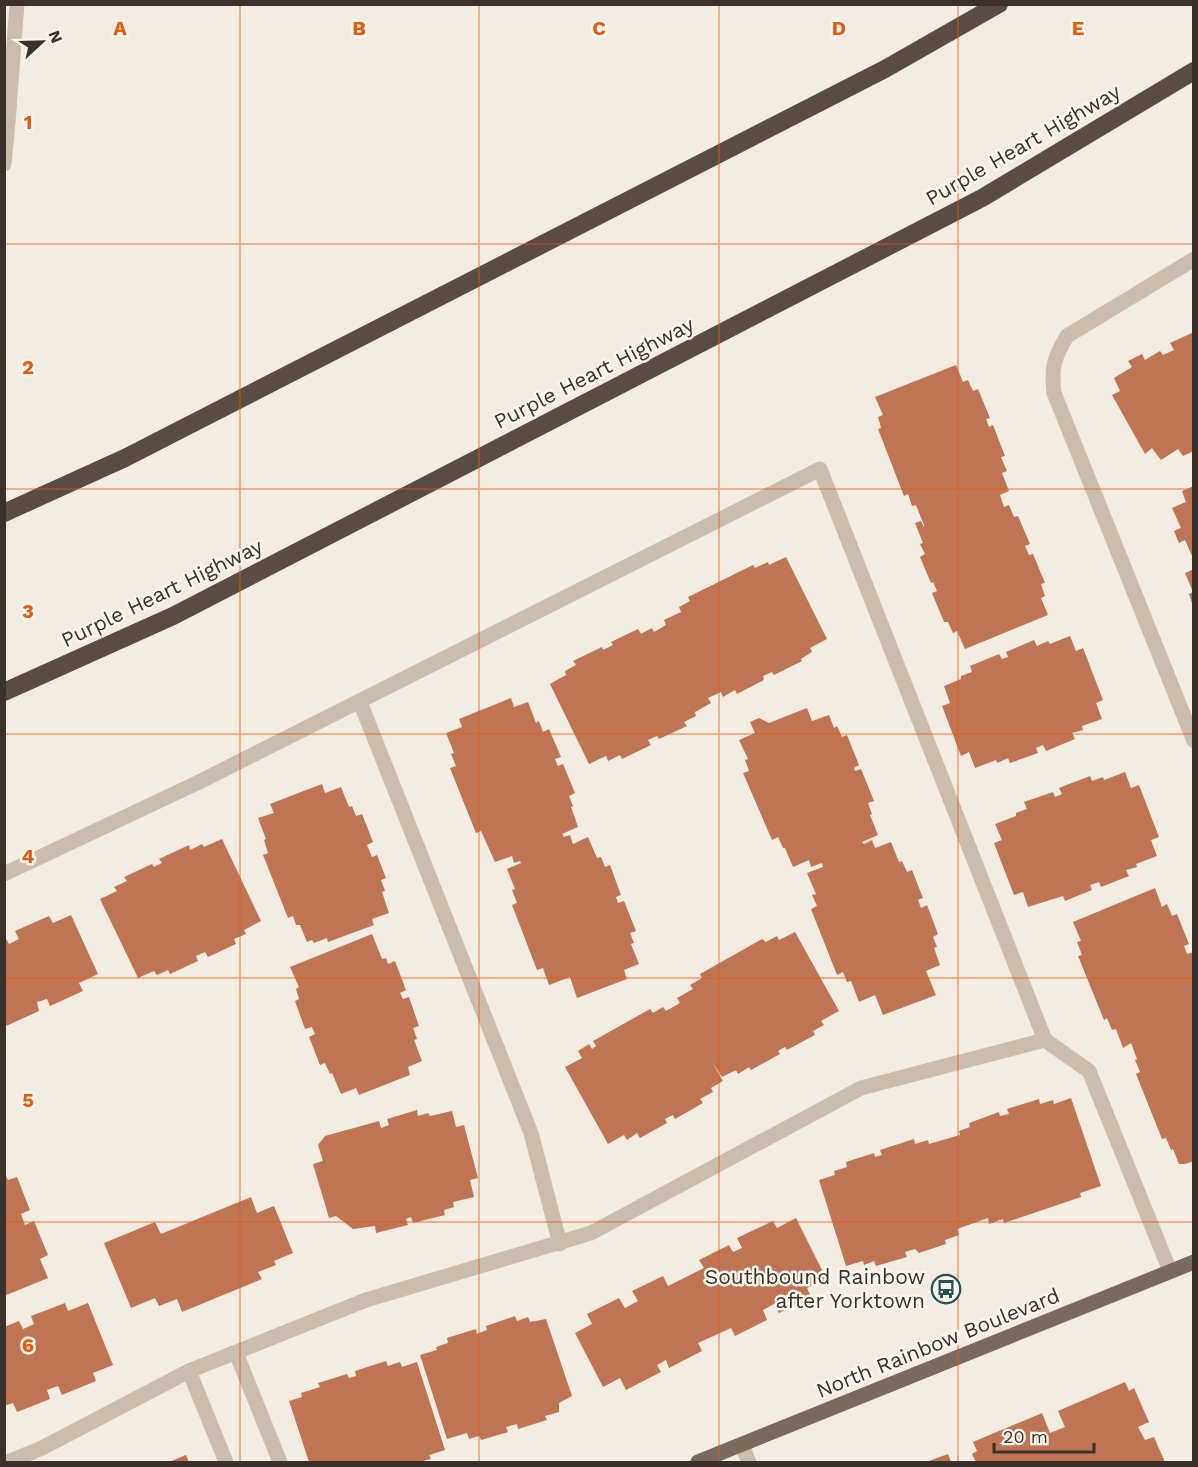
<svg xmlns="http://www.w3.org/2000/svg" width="1198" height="1467" font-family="'Work Sans',sans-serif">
<rect width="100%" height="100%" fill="#f3ece2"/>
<g fill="#bf7553">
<polygon points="1194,332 1194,451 1183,456 1178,449 1161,460 1152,448 1145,454 1112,395 1120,391 1114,378 1132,367 1128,361 1142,354 1145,360 1160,351 1163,355 1174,350 1170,343"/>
<polygon points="956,365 963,382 968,380 973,391 978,389 990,418 986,419 989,427 993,425 1005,456 1001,457 1007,471 1002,473 1009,491 1000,495 1004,507 1009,505 1014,517 1018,516 1030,544 1025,546 1029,555 1033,554 1045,583 1041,584 1045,596 1041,598 1048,615 965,649 957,631 953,633 948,622 944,622 932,593 937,591 933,582 931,583 920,557 925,554 920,544 923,543 915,523 921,521 924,527 924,525 916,505 912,506 908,494 904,496 878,429 881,428 878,417 883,415 875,397"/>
<polygon points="1194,486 1194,555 1192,556 1185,540 1179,543 1174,531 1181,528 1172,508 1186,502 1182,491"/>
<polygon points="786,557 827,639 810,648 812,652 801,659 802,661 774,675 772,672 763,676 764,680 737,694 735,690 723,697 721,692 708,698 711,703 695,712 696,716 684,722 687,726 659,739 657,736 648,740 651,745 622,759 620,755 608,761 606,756 589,764 550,684 566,675 565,671 576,665 573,661 602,647 603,650 613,645 611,642 638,629 641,634 652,628 654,632 666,625 664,620 681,612 679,607 690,601 688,597 753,565 755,568 768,562 769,565"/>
<polygon points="1194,569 1194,606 1193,606 1189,594 1193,592 1185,573"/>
<polygon points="1070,636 1076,651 1083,648 1103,700 1096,703 1102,719 1082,726 1083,730 1072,733 1075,739 1046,751 1043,745 1036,748 1038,753 1010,763 1008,758 997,763 996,760 975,768 969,752 961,756 942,706 950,703 944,686 961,679 961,676 972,672 970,666 999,654 1002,659 1008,657 1006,652 1034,640 1037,646 1048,641 1050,644"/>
<polygon points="511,698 514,707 528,702 536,723 539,721 543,732 549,729 561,757 555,759 558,766 563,764 575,793 569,796 573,806 571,807 578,827 562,834 564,837 570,835 573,844 588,837 597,858 601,857 605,867 610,865 621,895 616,897 618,903 624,901 636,931 630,933 634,943 631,944 639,964 624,970 627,979 577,998 570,977 549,985 543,968 537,970 512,905 517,903 512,890 515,889 507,869 521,863 520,861 514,863 512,856 495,862 481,831 476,833 450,768 456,766 451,754 454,753 446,733 462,727 459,719"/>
<polygon points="807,708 812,721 829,715 834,728 837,726 842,737 847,735 859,765 854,768 855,771 861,769 874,801 868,803 872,814 870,815 878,835 862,842 864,844 872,840 875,848 891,842 899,862 902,861 907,872 912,870 923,898 918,900 921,908 927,905 938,934 933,937 937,947 934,948 940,965 926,971 936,995 883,1015 875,995 859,1002 851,981 847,982 843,972 837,975 811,909 817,906 812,895 816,894 807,873 823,867 822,863 811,867 809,860 793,867 785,848 783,848 778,837 772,840 743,773 749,771 745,760 748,759 739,740 755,733 750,722 759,718 769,723"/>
<polygon points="1125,772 1131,788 1139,785 1159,837 1151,840 1157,856 1136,864 1137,867 1126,870 1129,876 1101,887 1099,882 1090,885 1092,890 1065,901 1063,896 1028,907 1023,892 1014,895 994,843 1002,840 995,824 1016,816 1016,813 1027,809 1024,802 1053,792 1055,797 1062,794 1059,788 1090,776 1092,781 1103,777 1104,780"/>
<polygon points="322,784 325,793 341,787 349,807 352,806 356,816 362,814 373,842 367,845 372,857 377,855 386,878 381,880 385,891 382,892 389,913 372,919 374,925 328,942 327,938 314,943 312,940 307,942 300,925 296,925 293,916 288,918 263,855 268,853 264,840 266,839 258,818 274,813 270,804"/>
<polygon points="222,839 261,921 244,930 246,934 234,939 236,944 208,957 205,952 196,956 198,961 170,974 168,970 157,975 154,971 138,978 100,899 117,891 114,887 127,881 124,877 152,864 154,867 162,863 159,859 189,845 190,850 202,844 204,847"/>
<polygon points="1155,888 1162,907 1167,904 1172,916 1177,914 1189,944 1184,946 1187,954 1194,952 1194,1161 1185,1164 1179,1164 1173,1149 1171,1150 1166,1138 1162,1139 1136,1074 1140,1072 1135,1060 1137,1059 1131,1043 1123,1048 1116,1029 1112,1030 1107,1018 1104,1020 1078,956 1082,955 1077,942 1081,941 1073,922"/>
<polygon points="71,915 98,974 79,983 83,991 50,1006 47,999 37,1002 39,1011 6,1026 4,935 9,944 19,939 15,931 49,916 53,923"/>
<polygon points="795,932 839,1011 821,1021 824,1025 813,1031 815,1035 787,1050 785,1047 778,1051 780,1054 751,1070 749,1067 738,1074 736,1070 722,1077 712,1062 723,1081 711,1088 713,1092 700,1099 703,1103 675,1119 673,1115 665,1119 667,1123 640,1138 637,1133 627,1140 624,1135 608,1144 565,1067 582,1058 578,1051 589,1044 592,1049 596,1046 593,1041 650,1009 653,1013 663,1007 666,1011 680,1003 677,998 693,989 690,985 702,978 700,974 762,939 766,942 777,936 779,940"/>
<polygon points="372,934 382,959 386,958 388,964 395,961 406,990 400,993 403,999 409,997 419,1026 413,1028 417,1039 414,1040 422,1061 408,1067 410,1075 359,1095 356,1088 341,1094 332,1073 330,1074 325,1063 320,1065 309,1037 315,1034 312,1027 305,1029 295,1001 299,999 296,989 299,987 290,967"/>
<polygon points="1071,1098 1101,1186 1080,1193 1081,1197 1004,1223 1003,1219 989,1224 988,1218 957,1229 959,1235 945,1240 946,1244 919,1253 915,1249 905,1252 907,1257 876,1266 874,1261 864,1265 863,1261 846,1266 819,1180 835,1175 834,1171 847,1167 846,1162 874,1153 875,1157 882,1155 880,1150 914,1139 915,1144 928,1140 929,1144 960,1135 959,1131 970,1127 969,1123 999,1112 1000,1116 1009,1114 1007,1109 1039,1099 1040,1104 1053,1100 1054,1104"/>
<polygon points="417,1110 418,1116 428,1113 430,1116 452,1111 456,1127 464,1125 478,1178 470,1180 474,1197 453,1202 454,1207 444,1210 445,1215 413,1223 411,1217 406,1219 408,1225 376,1233 375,1226 353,1229 336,1216 329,1218 313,1164 323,1161 318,1145 325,1136 379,1121 381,1128 389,1125 387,1119"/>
<polygon points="4,1172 8,1180 17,1177 30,1210 21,1214 25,1225 34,1221 48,1255 40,1259 48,1278 4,1296"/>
<polygon points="251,1197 257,1213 274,1206 293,1253 274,1261 276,1265 258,1272 262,1279 182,1312 177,1299 159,1306 155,1298 131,1308 104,1243 155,1222 161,1234"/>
<polygon points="796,1218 826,1278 807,1288 811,1297 779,1313 774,1304 763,1310 767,1320 735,1336 731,1328 698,1343 702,1351 669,1368 666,1360 657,1365 661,1372 626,1390 620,1378 603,1387 575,1333 592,1324 587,1314 619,1298 625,1308 638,1301 632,1291 663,1276 668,1286 704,1268 699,1260 729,1245 733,1252 742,1248 737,1238 773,1221 777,1228"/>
<polygon points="65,1303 68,1311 88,1303 113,1365 93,1373 96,1381 62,1395 58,1386 47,1390 50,1399 17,1412 13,1403 4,1406 4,1327 19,1321 23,1329 34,1324 31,1316"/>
<polygon points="515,1316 517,1321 528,1317 530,1322 546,1319 572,1396 559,1403 559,1412 545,1416 547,1420 518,1429 517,1424 506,1427 508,1432 481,1440 479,1436 469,1439 467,1433 447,1439 420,1355 437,1350 436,1347 448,1343 447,1338 476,1329 477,1334 487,1330 486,1326"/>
<polygon points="386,1361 388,1366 400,1362 402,1367 417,1362 445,1450 429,1455 431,1459 419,1462 309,1462 289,1401 302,1397 301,1393 320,1387 318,1383 347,1374 349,1378 356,1376 355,1371"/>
<polygon points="1125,1382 1129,1391 1134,1388 1149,1422 1138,1427 1145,1440 1154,1437 1165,1462 976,1462 972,1454 977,1451 973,1442 1042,1413 1050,1433 1065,1427 1058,1411"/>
<polygon points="948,1454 951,1462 926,1462"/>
<polygon points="186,1455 189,1462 169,1462"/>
</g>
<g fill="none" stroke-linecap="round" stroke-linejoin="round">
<g stroke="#cabdae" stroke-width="15">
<polyline points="4,122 8,122 17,4"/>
<polyline points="4,164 8,122"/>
<path d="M1194 259 1067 336C1054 358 1051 367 1054 393L1194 741"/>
<polyline points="360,702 531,1133 560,1244"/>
<polyline points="4,874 197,783 820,469 1045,1040 1089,1071 1170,1271"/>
<polyline points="236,1353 280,1462"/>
<polyline points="189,1371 226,1462"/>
<polyline points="742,1445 749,1462"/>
<polyline points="8,1462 42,1448 189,1371 366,1300 591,1233 861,1088 1045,1040"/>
</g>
<polyline stroke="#7a6a5e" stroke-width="15" points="698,1462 1194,1262"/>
<g stroke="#5a4c44" stroke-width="18">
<polyline points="4,513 125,458 885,69 999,4"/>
<polyline points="4,692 173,616 982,198 1194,71"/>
</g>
</g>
<path fill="none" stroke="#e8590c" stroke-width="1.5" stroke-opacity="0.55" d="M240 4V1462M479 4V1462M719 4V1462M958 4V1462M4 244H1194M4 489H1194M4 734H1194M4 978H1194M4 1222H1194"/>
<defs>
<g id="bus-ring" transform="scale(1.5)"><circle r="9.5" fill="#faf6ee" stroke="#235259" stroke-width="1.5"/><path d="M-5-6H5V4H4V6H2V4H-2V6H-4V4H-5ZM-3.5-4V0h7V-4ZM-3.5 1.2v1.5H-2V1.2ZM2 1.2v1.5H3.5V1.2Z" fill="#235259"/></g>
</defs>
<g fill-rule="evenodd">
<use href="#bus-ring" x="946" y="1289"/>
</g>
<g text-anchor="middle" stroke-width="5" stroke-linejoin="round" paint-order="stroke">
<g font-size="21" fill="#3a312c" stroke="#faf6ee">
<text transform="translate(1023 145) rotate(-30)" y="7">Purple Heart Highway</text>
<text transform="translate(594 373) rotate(-27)" y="7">Purple Heart Highway</text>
<text transform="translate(162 593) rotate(-26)" y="7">Purple Heart Highway</text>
<text transform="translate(938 1343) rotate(-22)" y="7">North Rainbow Boulevard</text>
</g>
<g font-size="21" fill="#3a312c" stroke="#faf6ee" text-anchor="end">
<text x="925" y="1284">Southbound Rainbow<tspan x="925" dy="24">after Yorktown</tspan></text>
</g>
</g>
<g font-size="20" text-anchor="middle" font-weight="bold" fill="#e8590c" stroke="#faf6ee" stroke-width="5" stroke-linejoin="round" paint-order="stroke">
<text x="120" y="35">A</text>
<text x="359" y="35">B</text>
<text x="599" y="35">C</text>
<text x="839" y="35">D</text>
<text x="1078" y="35">E</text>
<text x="28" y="129">1</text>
<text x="28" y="374">2</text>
<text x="28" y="618">3</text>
<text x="28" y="863">4</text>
<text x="28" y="1107">5</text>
<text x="28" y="1352">6</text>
</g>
<rect width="1198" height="1467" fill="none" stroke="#3a312c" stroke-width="12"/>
<g transform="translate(42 42) rotate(68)" stroke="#faf6ee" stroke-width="4.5" paint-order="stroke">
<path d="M0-4.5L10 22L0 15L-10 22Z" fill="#3a312c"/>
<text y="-9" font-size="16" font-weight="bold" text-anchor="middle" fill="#3a312c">N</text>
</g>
<path d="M994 1443v9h100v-9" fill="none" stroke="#3a312c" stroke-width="3"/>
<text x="1003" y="1443" font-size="18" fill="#3a312c" stroke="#faf6ee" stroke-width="4.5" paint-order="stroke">20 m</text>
</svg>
